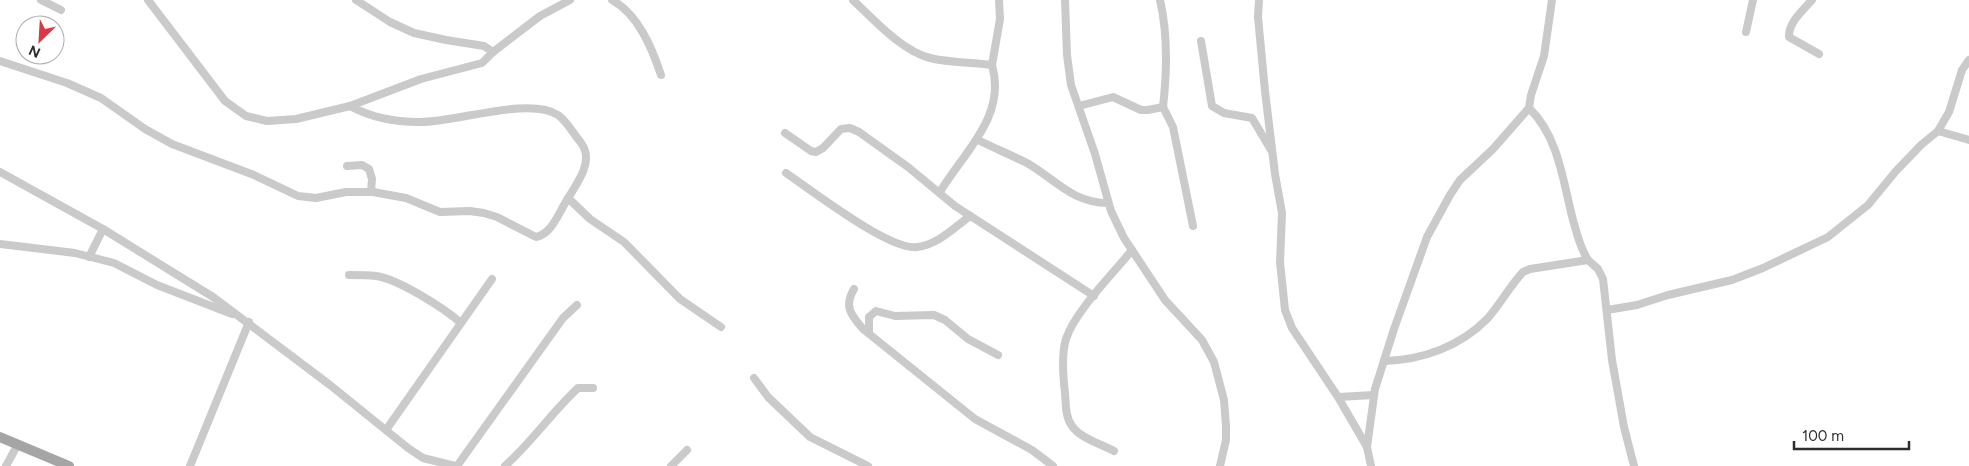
<svg xmlns="http://www.w3.org/2000/svg" width="1969" height="466" font-family="Figtree,sans-serif">
<rect width="100%" height="100%" fill="#fff"/>
<g fill="none" stroke-linecap="round" stroke-linejoin="round">
<g stroke="#cacaca" stroke-width="8">
<polyline points="41,0 61,10"/>
<polyline points="148,0 225,101 246,116 267,121 296,119 350,106 421,79 482,63 493,52 484,46 446,40 414,33 390,22 356,0"/>
<path d="M612 0C638 14 652 48 661 75"/>
<path d="M853 0C874 20 902 51 930 58 950 63 971 62 992 65 1007 116 964 152 940 192"/>
<polyline points="1065,0 1067,55 1071,85 1095,154 1111,211 1124,238 1165,300 1202,340 1214,362 1224,400 1226,426 1226,440 1220,466"/>
<polyline points="1259,0 1258,17 1265,91 1275,174 1282,213 1280,262 1285,310 1292,328 1338,397 1374,395"/>
<path d="M1812 0C1803 10 1788 23 1789 37L1819 54"/>
<polyline points="1746,32 1753,0"/>
<polyline points="1201,41 1212,106 1224,113 1252,118 1271,150"/>
<polyline points="493,52 540,16 570,0"/>
<path d="M0 61 67 83 101 98 145 129 172 144 254 175 298 196 316 198 346 192H373L406 198 440 212 470 211 484 213 497 217 536 237C552 234 559 212 567 200 575 186 592 165 584 148 582 143 578 139 575 135 570 128 565 120 558 115 529 96 454 123 419 122 394 122 372 118 350 106"/>
<polyline points="992,65 1000,19 999,0"/>
<path d="M1079 106 1113 97 1141 110H1148L1163 107C1167 72 1168 34 1160 0"/>
<polyline points="1163,107 1173,127 1193,226"/>
<path d="M1529 108C1559 137 1563 182 1573 220 1577 234 1580 248 1588 260"/>
<polyline points="1938,131 1969,140"/>
<polyline points="785,133 811,151 816,152 823,148 841,129 850,128 859,132 908,167 955,206 1094,296"/>
<path d="M978 140C994 148 1011 155 1027 163 1055 179 1072 203 1108 203"/>
<polyline points="347,166 362,165 369,169 372,179 371,192"/>
<polyline points="0,172 103,229 213,297 330,385 408,448 423,458 455,466"/>
<path d="M786 173C811 190 890 251 917 247 937 245 954 228 970 216"/>
<polyline points="568,198 590,219 624,242 680,299 721,327"/>
<polyline points="0,244 75,253 114,263 157,285 232,314"/>
<polyline points="89,257 103,229"/>
<path d="M349 275C358 275 367 275 376 276 398 279 444 308 461 323"/>
<path d="M854 289C844 306 850 314 863 329L975 419 1032 450 1053 466"/>
<polyline points="1607,310 1637,305 1668,295 1732,280 1763,268 1828,237 1868,205 1896,171 1921,145 1938,131 1949,112 1962,70 1969,60"/>
<polyline points="869,333 869,317 876,311 895,316 934,315 945,320 968,339 998,355"/>
<path d="M1384 361C1423 360 1461 346 1488 318 1501 303 1510 286 1523 272L1530 269 1588 260 1598 269 1603 279 1612 360 1624 427 1634 466"/>
<polyline points="754,378 768,397 810,437 868,466"/>
<polyline points="1338,397 1367,447"/>
<polyline points="386,430 492,279"/>
<path d="M1114 451C1101 444 1080 438 1072 426 1065 417 1066 403 1065 393 1063 376 1061 355 1066 339 1075 311 1113 274 1132 250"/>
<polyline points="6,466 18,444"/>
<polyline points="190,466 249,322"/>
<polyline points="457,466 563,318 577,305"/>
<path d="M505 466C532 442 552 412 578 388H593"/>
<polyline points="671,466 687,450"/>
<polyline points="1371,466 1367,447 1375,389 1394,329 1427,237 1450,195 1460,180 1493,149 1529,108 1531,95 1544,56 1552,0"/>
</g>
<polyline stroke="#a5a5a5" stroke-width="10" points="0,437 69,466"/>
</g>
<g transform="translate(40 40) rotate(205)"><circle r="24" fill="#ffffff" stroke="#ababab"/>
<path d="M0-4L9 19L0 12L-9 19Z" fill="#dc3746"/>
<text y="-8" font-size="14" font-weight="bold" text-anchor="middle" fill="#2d2d2d">N</text>
</g>
<path d="M1794 441v8h115v-8" fill="none" stroke="#2d2d2d" stroke-width="2.5"/>
<text x="1802" y="441" font-size="15" fill="#2d2d2d" stroke="#ffffff" stroke-width="4" paint-order="stroke">100 m</text>
</svg>
